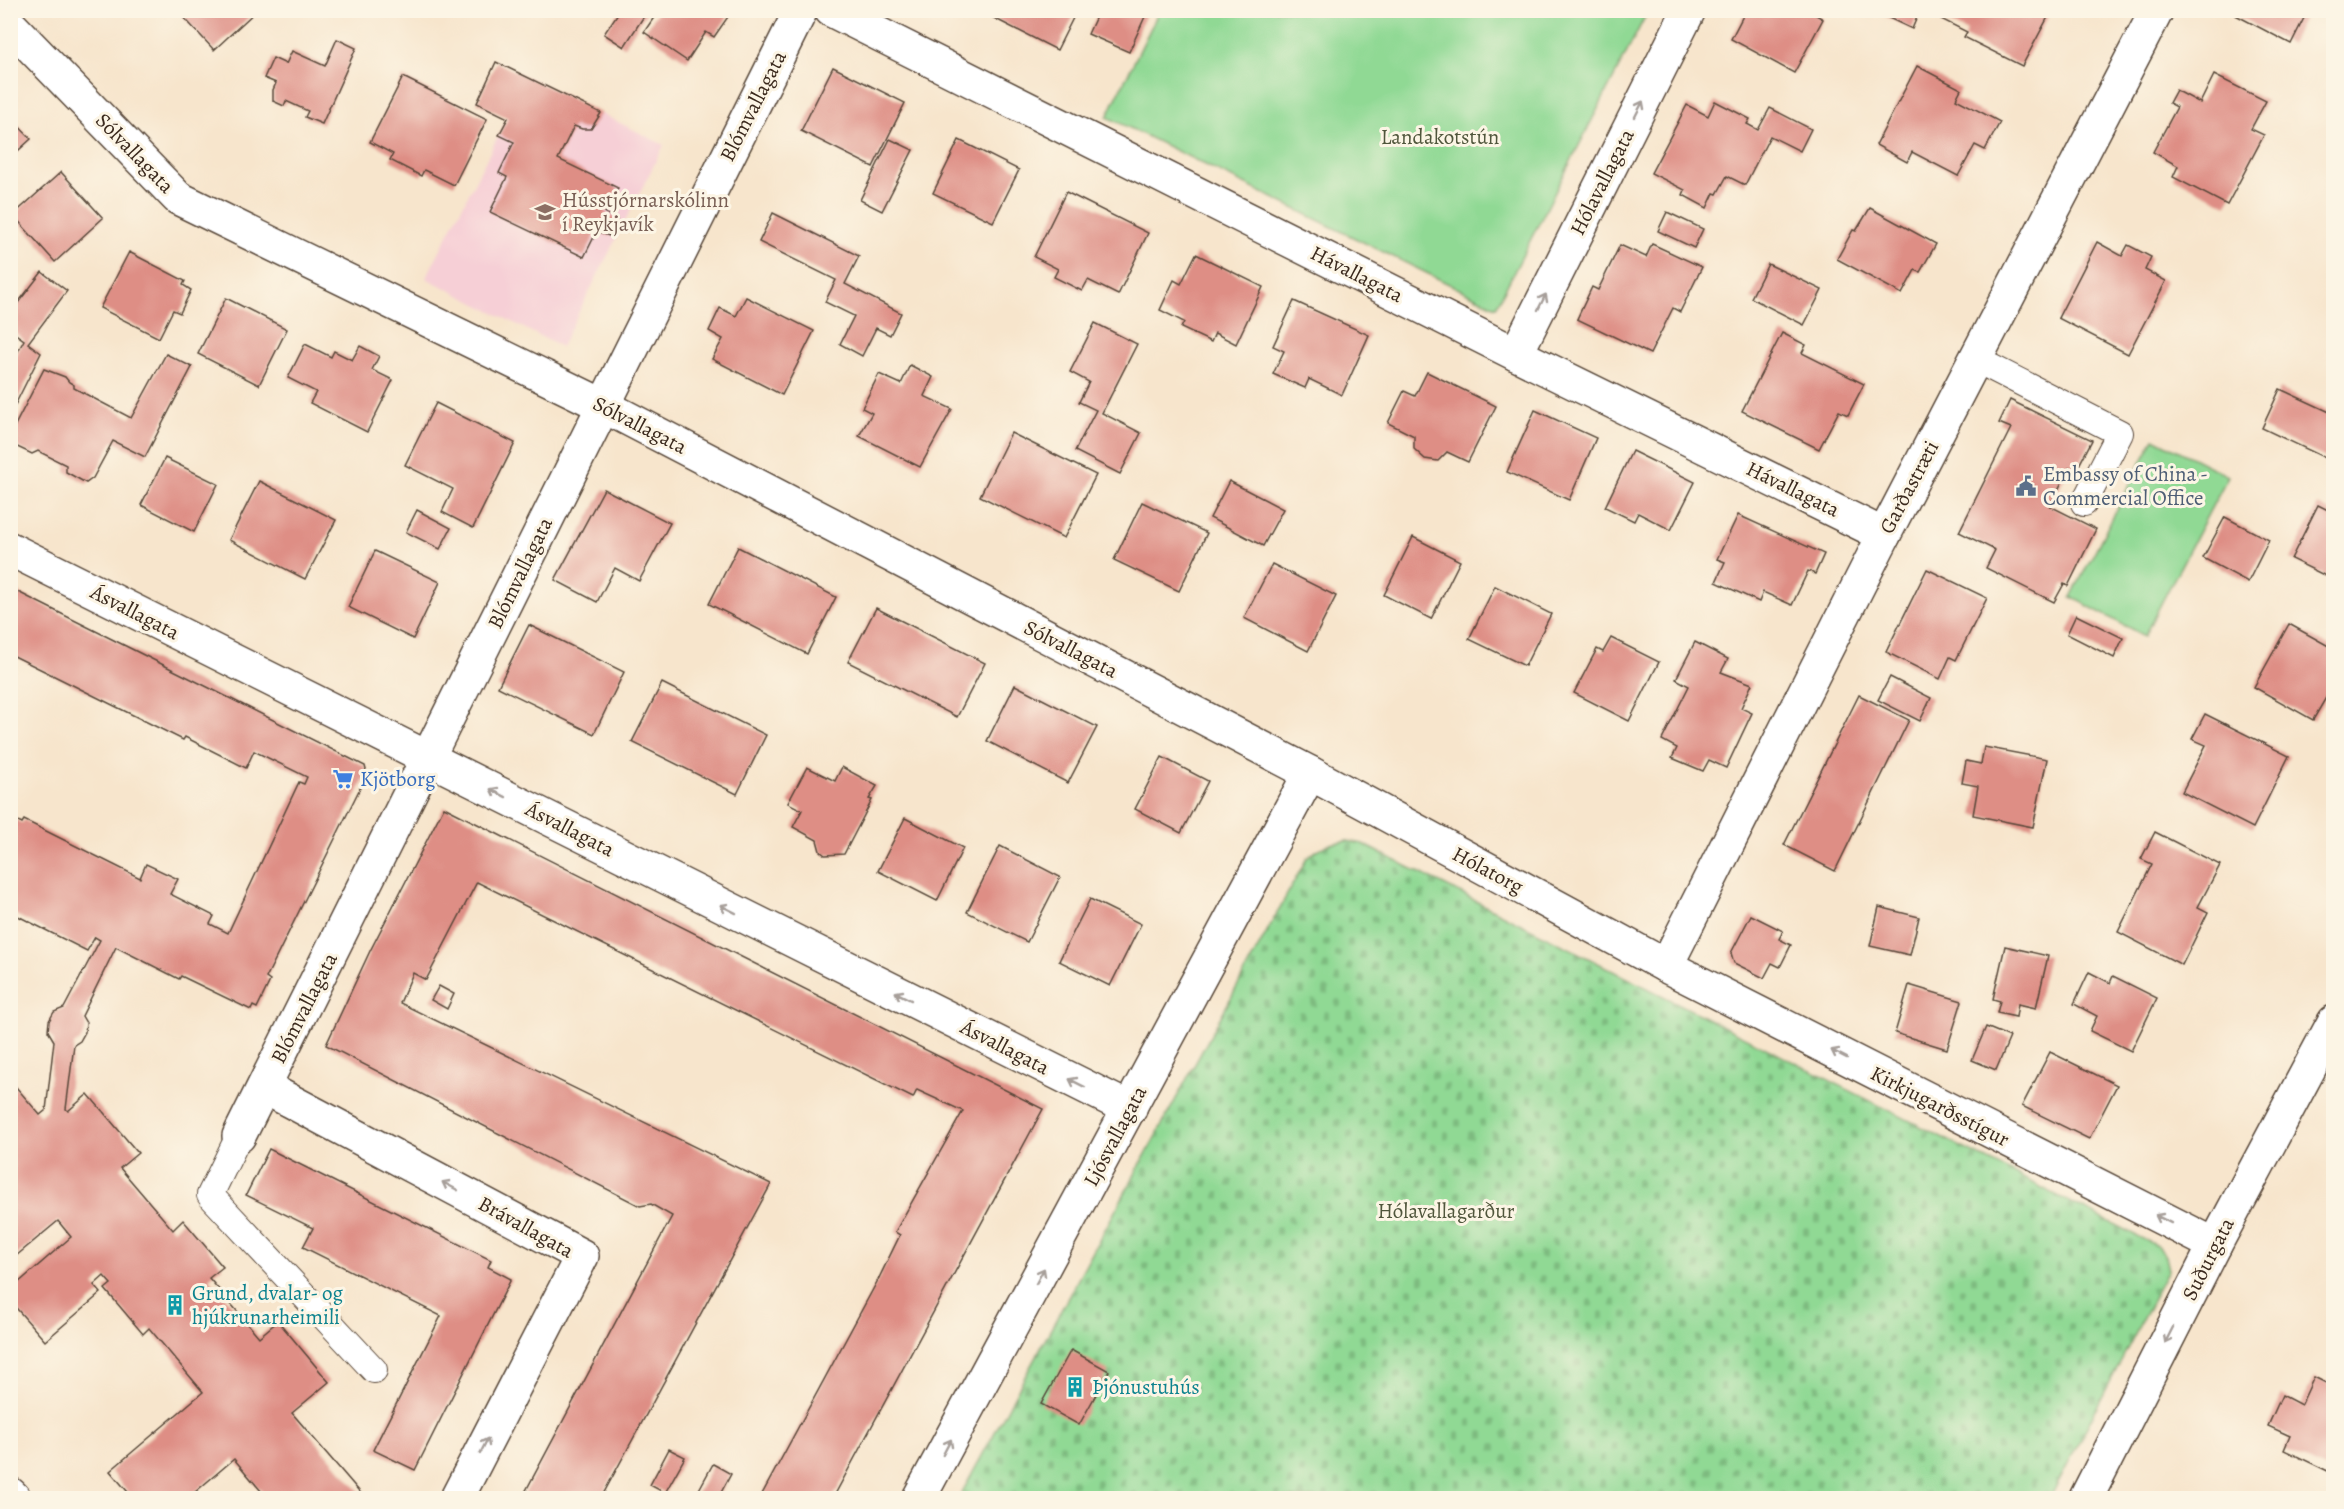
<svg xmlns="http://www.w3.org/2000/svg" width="2344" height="1509" font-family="Alegreya,serif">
<defs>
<pattern id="cemetery-stones" width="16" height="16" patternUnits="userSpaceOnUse" patternTransform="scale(1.5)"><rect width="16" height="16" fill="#90d994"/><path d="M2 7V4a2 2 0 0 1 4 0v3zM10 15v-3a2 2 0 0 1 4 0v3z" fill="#7dba7f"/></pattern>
</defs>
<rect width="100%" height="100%" fill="#fcf5e5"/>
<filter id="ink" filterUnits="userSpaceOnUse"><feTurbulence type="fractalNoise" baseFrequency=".0167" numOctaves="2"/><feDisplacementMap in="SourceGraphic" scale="12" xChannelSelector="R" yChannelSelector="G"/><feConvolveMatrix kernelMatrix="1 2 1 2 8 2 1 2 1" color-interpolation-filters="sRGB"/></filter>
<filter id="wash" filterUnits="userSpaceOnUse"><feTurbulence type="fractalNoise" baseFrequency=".008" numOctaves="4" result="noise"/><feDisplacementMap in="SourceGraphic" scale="24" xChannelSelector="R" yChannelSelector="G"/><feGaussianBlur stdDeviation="1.35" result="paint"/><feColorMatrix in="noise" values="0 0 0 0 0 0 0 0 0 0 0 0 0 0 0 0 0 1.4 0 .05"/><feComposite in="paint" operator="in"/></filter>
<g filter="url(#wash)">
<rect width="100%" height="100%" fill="#f7e5cc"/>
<polygon fill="#f6cfd6" points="528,77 664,145 561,347 426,278"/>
<g fill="#90d994" stroke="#668259" stroke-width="1.5">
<polygon points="1159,11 1159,10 1648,11 1496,307 1107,117"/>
<polygon points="2154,438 2228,476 2144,636 2071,597"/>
</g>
<path fill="url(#cemetery-stones)" stroke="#668259" stroke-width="1.5" d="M1348 841 1363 844 2159 1247 2165 1256 2168 1270 2050 1498H959L1307 858C1321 846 1331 842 1348 841Z"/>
<g id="blocks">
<g fill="#de8e85">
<polygon points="177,10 257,10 214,50"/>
<polygon points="620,10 648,10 624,47 604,34"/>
<polygon points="659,10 725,10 730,14 714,37 706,32 687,61 644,32"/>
<polygon points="978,10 1077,10 1057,50"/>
<polygon points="1099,10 1148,10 1129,52 1088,34"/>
<polygon points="1746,10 1808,10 1823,19 1794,73 1731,39"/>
<polygon points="1872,10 1920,10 1912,29"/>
<polygon points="1946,10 2035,10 2048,17 2022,66 1964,37 1967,32 1941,19"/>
<polygon points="2226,10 2308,10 2291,44"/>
<polygon points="337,39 356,48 322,124 305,117 308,111 286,101 284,106 273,101 273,90 276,83 264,78 273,58 286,64 292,51 325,66"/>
<polygon points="496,62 601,113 591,129 582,129 574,126 558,159 618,188 605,213 617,219 609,236 597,231 584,257 490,212 507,177 499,173 514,142 499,135 508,118 477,103"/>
<polygon points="1917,66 1961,89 1956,99 2000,122 1985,150 1975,145 1958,176 1912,152 1907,162 1876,145"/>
<polygon points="833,67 905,103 873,167 801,131"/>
<polygon points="2214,75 2266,101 2251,129 2264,135 2227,205 2173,177 2178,166 2153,152 2177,107 2169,103 2176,90 2200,103"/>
<polygon points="403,77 487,119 454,185 424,170 421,176 390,160 393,154 370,142"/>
<polygon points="1715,101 1750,119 1747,124 1758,130 1770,108 1811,129 1800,151 1770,136 1745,185 1727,176 1717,194 1714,193 1707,208 1683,195 1685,190 1651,173 1687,105 1708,116"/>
<polygon points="10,117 31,139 10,158"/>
<polygon points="890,139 913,150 882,211 860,200"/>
<polygon points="959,140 1019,170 993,222 933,193"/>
<polygon points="61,172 103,218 55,262 13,215"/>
<polygon points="1066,192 1148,233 1118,295 1088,280 1082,291 1054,277 1058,269 1034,257"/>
<polygon points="1870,208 1936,244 1920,272 1915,270 1902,294 1837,259 1853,230 1856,231"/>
<polygon points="1667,212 1703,229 1694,248 1658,231"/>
<polygon points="773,213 859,256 845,284 901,313 890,335 876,328 862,356 840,344 854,316 825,302 836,280 759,242"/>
<polygon points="2097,242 2122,256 2128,245 2151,257 2145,270 2166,281 2128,354 2058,318"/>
<polygon points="1652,244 1702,267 1680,312 1673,308 1650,354 1577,319 1592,287 1598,290 1620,245 1646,257"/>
<polygon points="129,252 185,281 183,285 191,290 180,313 173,310 159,338 100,308"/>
<polygon points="1196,254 1263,287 1236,344 1215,333 1211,342 1181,328 1184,322 1160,310 1174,280 1181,284"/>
<polygon points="1768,264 1822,290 1804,325 1751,298"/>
<polygon points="42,272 67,291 28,343 41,353 13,409 10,407 10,366 24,340 10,330 10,313"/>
<polygon points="746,297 814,331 782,395 712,359 723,339 709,331 720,308 736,316"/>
<polygon points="226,298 287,329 259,385 198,354"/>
<polygon points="1294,301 1369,335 1342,395 1309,379 1305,388 1273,374 1284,351 1273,346"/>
<polygon points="1095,323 1137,344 1102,413 1141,433 1120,474 1075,451 1096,410 1079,402 1089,382 1070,372"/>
<polygon points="1782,333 1806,345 1802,353 1864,384 1848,415 1839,411 1819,449 1742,411"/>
<polygon points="305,344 331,357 334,351 352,360 360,346 379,356 372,370 393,380 367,432 310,403 316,392 288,378"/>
<polygon points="166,354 192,367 145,457 113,441 93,478 86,483 66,472 66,465 38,451 32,454 13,445 10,435 44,369 65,377 69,382 74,385 74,388 131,418"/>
<polygon points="910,365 933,377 924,396 952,409 920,467 859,436 872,413 862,408 879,374 901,384"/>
<polygon points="1427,372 1496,406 1468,462 1447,452 1438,461 1425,459 1414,449 1414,436 1388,423 1404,391 1415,396"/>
<polygon points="2280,389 2334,414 2332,461 2262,428"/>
<polygon points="2010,400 2092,440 2076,471 2069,468 2050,506 2096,529 2068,586 2064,584 2054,602 1986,568 1995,550 1959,532 2011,428 1999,423"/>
<polygon points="436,403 515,443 473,528 442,512 453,489 405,465"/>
<polygon points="1535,410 1596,438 1569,500 1507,472"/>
<polygon points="1011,433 1096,475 1064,538 980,496"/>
<polygon points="1632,451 1695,482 1671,530 1638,513 1634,521 1605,507"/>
<polygon points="165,458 218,484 194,532 141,505"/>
<polygon points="259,481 336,520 305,579 229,540"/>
<polygon points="1229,481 1283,509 1263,546 1210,518"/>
<polygon points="604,489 670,523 639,581 615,568 597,602 555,580"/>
<polygon points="1142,502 1207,533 1179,591 1114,560"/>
<polygon points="2318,505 2334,513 2334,580 2291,559"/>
<polygon points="417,510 451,528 440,549 406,532"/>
<polygon points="1738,515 1824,554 1815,574 1808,571 1792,605 1763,592 1759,602 1716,582 1725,562 1717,559"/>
<polygon points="2225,517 2269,540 2248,582 2203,558"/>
<polygon points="1413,537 1460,561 1431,619 1384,595"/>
<polygon points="738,547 836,597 807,654 709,604"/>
<polygon points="375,551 440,582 413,639 348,607"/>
<polygon points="1272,564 1336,596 1308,651 1244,618"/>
<polygon points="1927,569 1987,598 1956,660 1950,657 1940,679 1886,652"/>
<polygon points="1495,586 1551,614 1525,666 1469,639"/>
<polygon points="10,588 365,766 367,774 266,978 270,981 257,1008 253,1006 251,1010 183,977 181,976 179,979 116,947 82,1016 86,1023 85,1032 80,1041 74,1045 66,1109 68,1111 88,1094 138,1153 120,1168 173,1230 183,1220 223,1267 209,1278 259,1337 278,1321 329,1382 292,1413 365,1498 267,1498 234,1459 188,1498 133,1498 110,1471 203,1392 149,1328 143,1334 105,1289 111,1284 104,1276 94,1285 101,1293 45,1341 10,1301 10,1290 71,1237 58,1221 10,1261 10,1080 40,1115 46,1110 54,1041 48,1031 49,1021 54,1012 64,1008 100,940 95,937 87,951 10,912 10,817 22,823 24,820 140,878 146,864 178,879 170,894 214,916 210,924 228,933 299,782 304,784 307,777 254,751 246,768 185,737 183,740 10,654"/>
<polygon points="876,608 985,663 957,717 848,662"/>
<polygon points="2076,615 2123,638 2114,658 2067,634"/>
<polygon points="2289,624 2334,649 2334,684 2313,720 2254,687"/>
<polygon points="529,625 624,672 594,734 498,687"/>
<polygon points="1611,638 1659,662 1629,721 1574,693 1597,649 1603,652"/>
<polygon points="1695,642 1728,659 1721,672 1752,684 1741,708 1752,713 1726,768 1709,760 1703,771 1672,758 1677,748 1662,740 1689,686 1676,679"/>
<polygon points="1890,677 1931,698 1920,721 1878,700"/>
<polygon points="662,683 766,735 737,794 632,742"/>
<polygon points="1015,685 1097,727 1068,783 987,741"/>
<polygon points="1859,695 1909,720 1835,871 1784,845"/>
<polygon points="2205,714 2289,756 2253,828 2182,792 2206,745 2192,739"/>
<polygon points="1984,747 2047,759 2033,827 1973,815 1978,786 1962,783 1966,761 1981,764"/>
<polygon points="1162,757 1208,781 1181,833 1135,809"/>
<polygon points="807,767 835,781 842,767 877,786 869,799 872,800 844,854 825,855 820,851 817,840 793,827 802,810 788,803"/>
<polygon points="444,807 1043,1109 833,1498 760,1498 878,1280 900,1235 895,1232 963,1111 917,1090 913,1098 477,882 426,980 413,973 400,1003 771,1184 601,1498 522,1498 672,1216 651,1204 640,1206 326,1045 370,951"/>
<polygon points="905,818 963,848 937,901 878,871"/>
<polygon points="2155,832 2220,865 2198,907 2208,912 2182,965 2118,932 2152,864 2141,859"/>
<polygon points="1000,846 1060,877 1027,942 967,912"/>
<polygon points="1090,899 1141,924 1110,986 1059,961"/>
<polygon points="1879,907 1919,917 1910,955 1870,946"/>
<polygon points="1751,915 1783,931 1779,939 1791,945 1780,967 1772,963 1764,978 1734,963 1731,953"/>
<polygon points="2005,946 2048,956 2036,1008 2018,1004 2016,1017 1997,1013 2000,1001 1993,999"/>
<polygon points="2089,972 2110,983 2113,976 2157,998 2131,1051 2090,1031 2097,1016 2074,1004"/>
<polygon points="1909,985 1962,1001 1947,1049 1895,1033"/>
<polygon points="439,986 454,994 447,1009 431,1000"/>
<polygon points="1986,1027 2010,1037 1996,1070 1972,1060"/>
<polygon points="2050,1052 2117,1085 2089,1139 2022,1106"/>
<polygon points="269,1149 491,1260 488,1267 511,1279 415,1470 373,1450 441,1316 303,1247 313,1228 246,1195"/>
<polygon points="1071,1350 1109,1371 1079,1425 1041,1404"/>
<polygon points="2314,1377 2334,1387 2334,1474 2284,1450 2290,1436 2268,1426 2282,1395 2301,1405"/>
<polygon points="669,1449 685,1457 665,1493 650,1485"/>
<polygon points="713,1464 731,1474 718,1498 704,1498 696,1495"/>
</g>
</g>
</g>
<g filter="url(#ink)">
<use href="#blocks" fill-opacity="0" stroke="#574638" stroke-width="1.5"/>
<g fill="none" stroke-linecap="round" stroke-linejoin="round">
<g stroke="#574638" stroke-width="28">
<g id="lane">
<polyline points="1975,359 2120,433 2084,503"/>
<polyline points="239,1136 210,1195 374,1370"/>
</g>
</g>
<g stroke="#574638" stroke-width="36">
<g id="street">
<polyline points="831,10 1516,354 1884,535"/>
<polyline points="10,25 178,198 602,405 1310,773 1666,966 2215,1245"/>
<polyline points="1516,354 1689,10"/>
<polyline points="10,549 1130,1109"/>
<polyline points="1666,966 1884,535 2157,10"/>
<polyline points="264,1087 582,1256 457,1498"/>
<path d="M239 1136C427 761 612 385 801 10"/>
<polyline points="919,1498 1310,773"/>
<polyline points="2086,1498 2215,1245 2334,1022"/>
</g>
</g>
<g stroke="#574638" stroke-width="36">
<polyline id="primary" points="10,1494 14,1498"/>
</g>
<use href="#lane" stroke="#fff" stroke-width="26"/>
<use href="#street" stroke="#fff" stroke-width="33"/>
<use href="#primary" stroke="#fff" stroke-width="33"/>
</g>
<defs><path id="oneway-shaft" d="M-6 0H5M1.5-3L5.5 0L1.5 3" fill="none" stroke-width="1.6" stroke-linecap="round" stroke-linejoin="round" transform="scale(1.5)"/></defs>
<g stroke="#a79f9a">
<use href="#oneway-shaft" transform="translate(1639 109) rotate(-63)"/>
<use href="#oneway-shaft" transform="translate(1542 302) rotate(-63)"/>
<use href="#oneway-shaft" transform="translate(498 793) rotate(-153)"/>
<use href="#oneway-shaft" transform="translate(728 909) rotate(-153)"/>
<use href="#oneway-shaft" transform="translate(903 996) rotate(-153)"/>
<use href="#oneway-shaft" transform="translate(1839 1054) rotate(-153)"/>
<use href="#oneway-shaft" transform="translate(1077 1083) rotate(-153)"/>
<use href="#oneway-shaft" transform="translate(450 1186) rotate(-152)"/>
<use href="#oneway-shaft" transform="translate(2163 1219) rotate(-153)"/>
<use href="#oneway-shaft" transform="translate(1040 1276) rotate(-62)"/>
<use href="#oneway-shaft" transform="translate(2169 1335) rotate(117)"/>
<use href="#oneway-shaft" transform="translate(484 1446) rotate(-63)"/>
<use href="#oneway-shaft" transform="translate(947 1447) rotate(-62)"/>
</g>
</g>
<defs>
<g id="university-bare" transform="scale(1.62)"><path d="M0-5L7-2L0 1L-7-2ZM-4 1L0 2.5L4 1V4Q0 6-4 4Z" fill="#8d6e63" stroke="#fcf5e5" stroke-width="2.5" paint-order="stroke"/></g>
<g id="civic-bare" transform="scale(1.62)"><path d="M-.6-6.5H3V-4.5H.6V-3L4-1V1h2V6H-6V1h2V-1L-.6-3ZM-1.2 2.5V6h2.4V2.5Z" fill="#5c6f8a" stroke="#fcf5e5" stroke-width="2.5" paint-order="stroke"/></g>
<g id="supermarket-bare" transform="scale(1.62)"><path d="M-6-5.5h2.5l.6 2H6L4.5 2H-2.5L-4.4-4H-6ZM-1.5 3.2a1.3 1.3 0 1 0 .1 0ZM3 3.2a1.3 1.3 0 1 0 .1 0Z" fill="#3f7fe0" stroke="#fcf5e5" stroke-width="2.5" paint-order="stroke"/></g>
<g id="building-bare" transform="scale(1.62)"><path d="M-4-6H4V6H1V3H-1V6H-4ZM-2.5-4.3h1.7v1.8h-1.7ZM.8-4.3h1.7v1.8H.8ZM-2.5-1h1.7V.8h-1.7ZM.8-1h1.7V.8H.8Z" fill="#0f9aa8" stroke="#fcf5e5" stroke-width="2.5" paint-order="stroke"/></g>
</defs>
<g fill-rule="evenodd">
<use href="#university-bare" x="545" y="212"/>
<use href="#civic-bare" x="2026" y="486"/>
<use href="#supermarket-bare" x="343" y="779"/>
<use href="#building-bare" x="175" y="1305"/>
<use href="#building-bare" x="1075" y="1387"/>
</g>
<g text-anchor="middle" stroke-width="6" stroke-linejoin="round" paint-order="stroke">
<g font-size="21" fill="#3b2a1e" stroke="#fcf5e5">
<text transform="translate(753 106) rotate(-63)" y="7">Blómvallagata</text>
<text transform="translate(135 153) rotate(46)" y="7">Sólvallagata</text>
<text transform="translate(1602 182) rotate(-63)" y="7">Hólavallagata</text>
<text transform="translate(1357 274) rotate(27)" y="7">Hávallagata</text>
<text transform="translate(640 425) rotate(27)" y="7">Sólvallagata</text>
<text transform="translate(1909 487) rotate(-62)" y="7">Garðastræti</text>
<text transform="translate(1793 489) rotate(26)" y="7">Hávallagata</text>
<text transform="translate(520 573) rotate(-64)" y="7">Blómvallagata</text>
<text transform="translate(135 612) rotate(27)" y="7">Ásvallagata</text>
<text transform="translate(1071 649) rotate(27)" y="7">Sólvallagata</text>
<text transform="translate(570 829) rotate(27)" y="7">Ásvallagata</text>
<text transform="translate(1488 870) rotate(28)" y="7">Hólatorg</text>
<text transform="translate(304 1008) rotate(-63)" y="7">Blómvallagata</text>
<text transform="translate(1005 1047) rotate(27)" y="7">Ásvallagata</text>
<text transform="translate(1940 1106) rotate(27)" y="7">Kirkjugarðsstígur</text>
<text transform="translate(1115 1136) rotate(-62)" y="7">Ljósvallagata</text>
<text transform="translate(526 1227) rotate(29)" y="7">Brávallagata</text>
<text transform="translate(2208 1259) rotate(-63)" y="7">Suðurgata</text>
</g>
<g font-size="21" fill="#50563c" stroke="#fcf5e5">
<text x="1440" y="144">Landakotstún</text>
<text x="1446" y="1218">Hólavallagarður</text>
</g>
<g font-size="21" fill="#785e54" stroke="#fcf5e5" text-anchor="start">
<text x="562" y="207">Hússtjórnarskólinn<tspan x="562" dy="24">í Reykjavík</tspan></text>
</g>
<g font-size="21" fill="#4e5e75" stroke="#fcf5e5" text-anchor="start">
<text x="2043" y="481">Embassy of China -<tspan x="2043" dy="24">Commercial Office</tspan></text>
</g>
<g font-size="21" fill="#366cbe" stroke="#fcf5e5" text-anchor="start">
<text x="360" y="786">Kjötborg</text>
</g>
<g font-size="21" fill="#0d838f" stroke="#fcf5e5" text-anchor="start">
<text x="192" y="1300">Grund, dvalar- og<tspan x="192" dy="24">hjúkrunarheimili</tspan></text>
<text x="1092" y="1394">Þjónustuhús</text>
</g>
</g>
<rect width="2344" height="1509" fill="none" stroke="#fcf5e5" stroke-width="36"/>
</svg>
